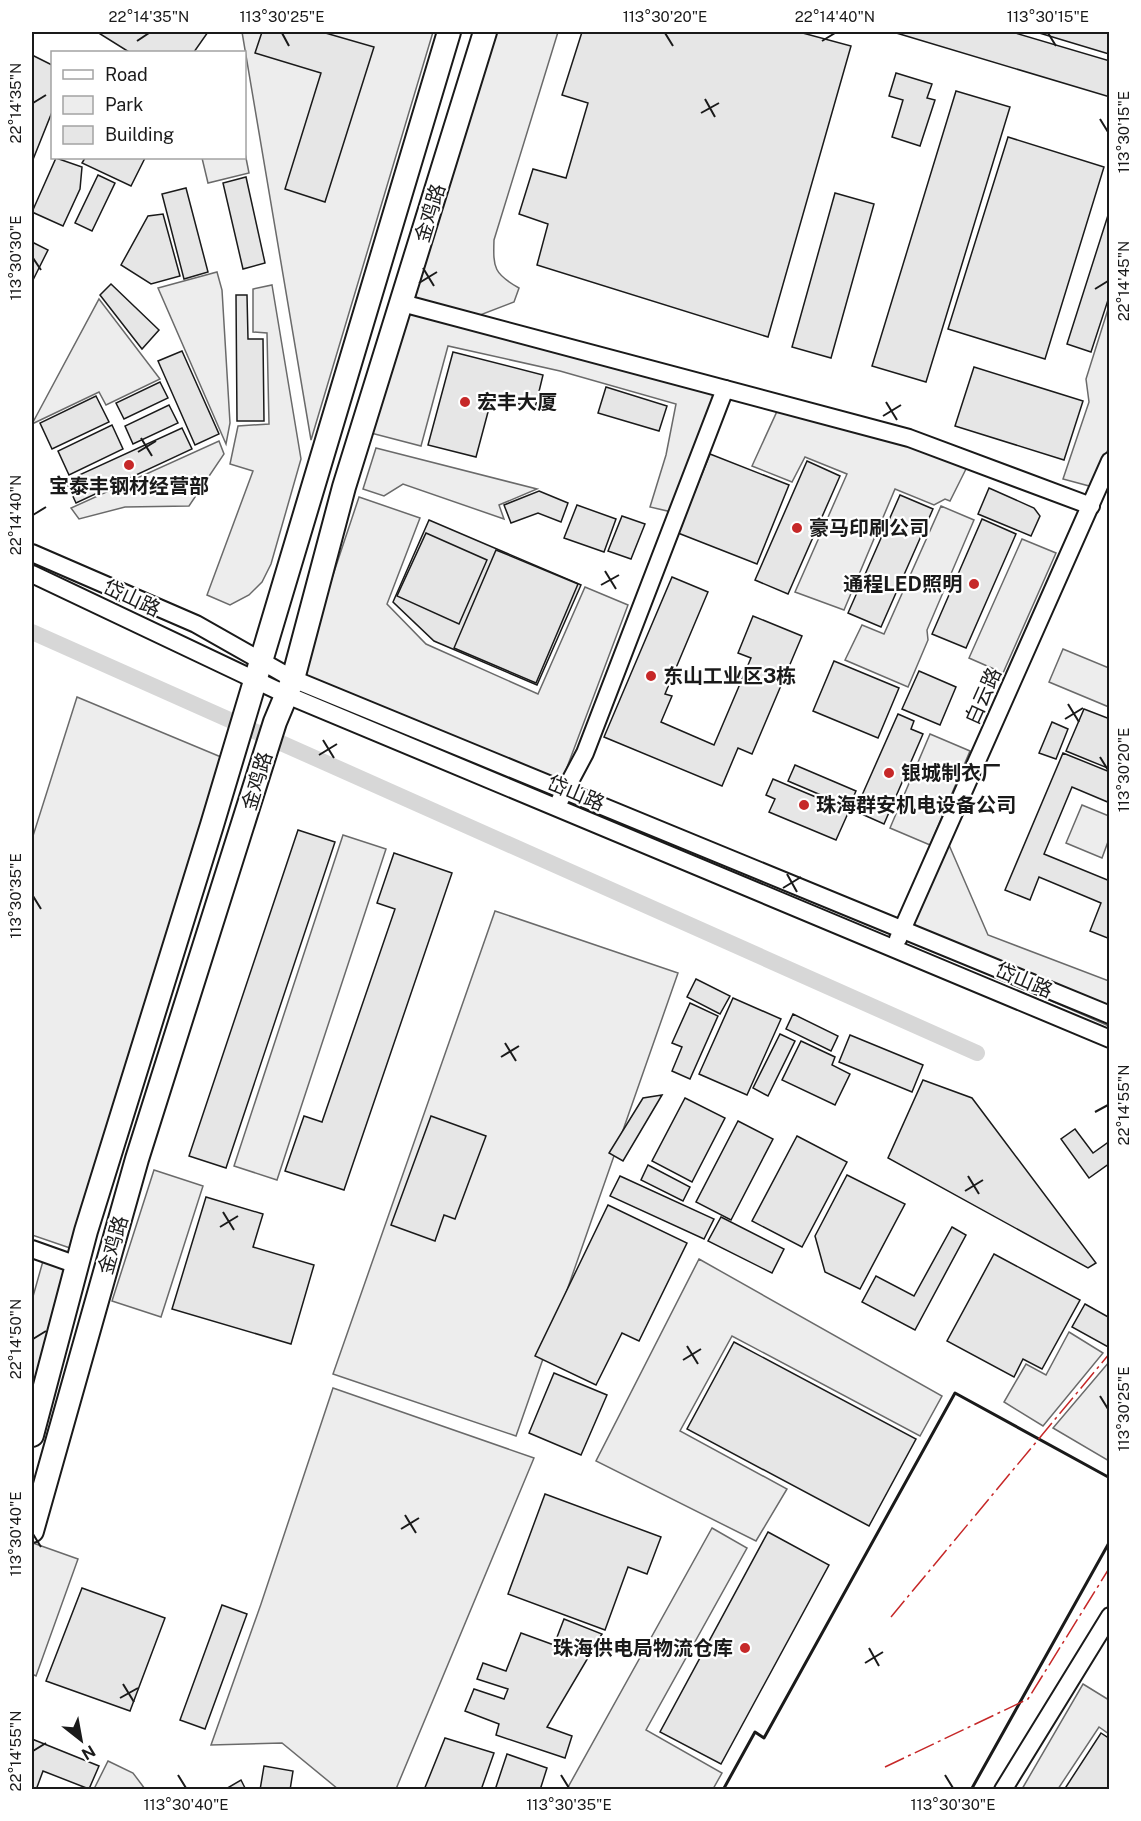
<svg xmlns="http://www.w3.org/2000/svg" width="1141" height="1821" font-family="'Public Sans','Noto Sans SC',sans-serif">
<rect width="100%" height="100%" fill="#fff"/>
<g fill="#ededed" stroke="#6a6a6a" stroke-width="1.5">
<polygon points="242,32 433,32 311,440"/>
<path d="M492 32H558L494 240C493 268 494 274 519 288L514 302 475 317 411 298Z"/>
<polygon points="245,153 249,173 208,183 202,158 244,158"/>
<polygon points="217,272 222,290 230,423 226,444 158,288"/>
<polygon points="272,285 301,459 271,564 262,582 249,595 230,605 207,595 253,471 230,464 238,426 269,424 267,333 253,332 253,289"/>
<polygon points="99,299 160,379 106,405 99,392 32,424"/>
<polygon points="1109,306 1109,447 1093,487 1063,479 1089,402 1086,379"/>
<polygon points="406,311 717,394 672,512 650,507 666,455 676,404 560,371 448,346 421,446 367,432"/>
<polygon points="779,407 908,444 967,467 950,501 945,499 934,505 895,489 844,610 795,592 847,474 805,457 792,482 752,466"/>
<polygon points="219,441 224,454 189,506 125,507 79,519 71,508"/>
<polygon points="376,448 537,489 499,505 504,519 403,484 384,496 363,489"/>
<polygon points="359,497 420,518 387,604 426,644 538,694 585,587 628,605 560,786 297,683"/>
<polygon points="941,506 974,520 927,630 928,640 908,687 845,660 862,625 884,634"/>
<polygon points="1022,539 1056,553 1003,673 969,658"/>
<polygon points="1063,649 1109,668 1109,707 1049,682"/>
<polygon points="77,697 221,757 70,1248 32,1235 32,839"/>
<polygon points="930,734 970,751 930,845 890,828"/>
<polygon points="1082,805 1109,816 1109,839 1102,858 1066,843"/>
<polygon points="343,835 386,849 277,1180 234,1166"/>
<polygon points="946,838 988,935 1109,981 1109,1026 902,936"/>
<polygon points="495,911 678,973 516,1436 333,1374"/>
<polygon points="154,1170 203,1186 161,1317 112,1301"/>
<polygon points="699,1259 942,1396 920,1436 732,1336 680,1431 787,1489 756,1541 596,1461"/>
<polygon points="43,1261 70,1270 32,1413 32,1300"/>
<polygon points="1069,1332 1103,1353 1043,1426 1004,1402 1026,1364 1046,1375"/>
<polygon points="1109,1362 1109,1461 1053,1428"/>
<polygon points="333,1388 534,1458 396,1789 338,1789 282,1743 211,1745 261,1604"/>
<polygon points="712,1528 747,1548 646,1730 722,1773 713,1789 567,1789"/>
<polygon points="33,1543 78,1559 36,1676 32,1674"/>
<polygon points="1083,1684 1109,1700 1109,1734 1099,1727 1058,1789 1022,1789"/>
<polygon points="108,1761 133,1773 145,1789 94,1789"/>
</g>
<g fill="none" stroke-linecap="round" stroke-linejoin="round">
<polyline stroke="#d7d7d7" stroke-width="16" points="32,632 977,1053"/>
</g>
<g fill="#e6e6e6" stroke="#1a1a1a" stroke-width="1.5">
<polygon points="97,32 208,32 194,52 129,52"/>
<polygon points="262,32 322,32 374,47 325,202 285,189 321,73 255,53"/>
<polygon points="582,32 799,32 851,46 768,337 537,265 548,224 519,214 533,169 566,178 588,103 562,95"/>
<polygon points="893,32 1012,32 1110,61 1110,97"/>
<polygon points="1036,32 1110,32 1110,54 1109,54"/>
<polygon points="32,55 52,65 52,112 32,162"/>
<polygon points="896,73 932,84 927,98 935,100 920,146 892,137 903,100 889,96"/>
<polygon points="956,91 1010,107 926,382 872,366"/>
<polygon points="1008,137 1104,167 1045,359 948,329"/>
<polygon points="56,158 82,167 80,189 63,226 32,212"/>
<polygon points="85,158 145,158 131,186 82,163"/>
<polygon points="98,175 115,183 92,231 75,223"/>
<polygon points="246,177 265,263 243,269 223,183"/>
<polygon points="186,188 208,272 184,279 162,194"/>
<polygon points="835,193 874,204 831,358 792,347"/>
<polygon points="1110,209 1110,294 1091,352 1067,344"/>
<polygon points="163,214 180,276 151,284 121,265 148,216"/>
<polygon points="32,242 48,250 32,282"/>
<polygon points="111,284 159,330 142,349 100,295"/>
<polygon points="236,295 247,295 248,339 263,339 264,421 237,421"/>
<polygon points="182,351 219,434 195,445 158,361"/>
<polygon points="453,352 543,375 535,408 492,397 476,457 428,445"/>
<polygon points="974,367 1083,401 1064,460 955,426"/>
<polygon points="160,382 168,398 124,419 116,403"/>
<polygon points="606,387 667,406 659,431 598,413"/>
<polygon points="96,396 109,422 52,449 40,423"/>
<polygon points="169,405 178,423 133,444 125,426"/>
<polygon points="112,425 123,449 69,475 58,451"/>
<polygon points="182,428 192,449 76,503 66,481"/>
<polygon points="710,454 789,485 757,564 678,533"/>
<polygon points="807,461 840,476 788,594 755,580"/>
<polygon points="989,488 1034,508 1040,516 1031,536 978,514"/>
<polygon points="539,491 568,503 561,522 538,513 511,523 504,505"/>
<polygon points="900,495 933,509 881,627 848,613"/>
<polygon points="577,505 616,519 604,552 564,538"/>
<polygon points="622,516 645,524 631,559 608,551"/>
<polygon points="982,519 1016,534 966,648 932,634"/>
<polygon points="429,520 581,585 537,685 434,641 393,602"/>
<polygon points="426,533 487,560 459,624 397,596"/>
<polygon points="496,550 578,584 536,683 454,648"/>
<polygon points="672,577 708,592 665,694 672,696 661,722 714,745 751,658 738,653 753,616 802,636 752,754 738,748 722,786 604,737"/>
<polygon points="834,661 899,688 878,738 813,711"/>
<polygon points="919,671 956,687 940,725 902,709"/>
<polygon points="1084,709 1110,719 1110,769 1066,751"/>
<polygon points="898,714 914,721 911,729 923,734 884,824 855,811"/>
<polygon points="1052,722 1068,729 1056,759 1039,753"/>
<polygon points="1063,753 1110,772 1110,803 1072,787 1044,854 1110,881 1110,939 1090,931 1101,903 1039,877 1030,900 1005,890"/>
<polygon points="795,765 856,791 849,807 788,781"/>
<polygon points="773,779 849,811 836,840 769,812 775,799 766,795"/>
<polygon points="298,830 335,842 226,1168 189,1156"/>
<polygon points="394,853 452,873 344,1190 285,1171 304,1116 322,1122 395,909 377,903"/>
<polygon points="696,979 730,996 720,1014 687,997"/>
<polygon points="733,998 781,1019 747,1095 699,1074"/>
<polygon points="690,1003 718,1016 690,1079 672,1071 682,1047 672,1043"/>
<polygon points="793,1014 838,1036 831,1051 786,1029"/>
<polygon points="780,1034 795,1041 768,1096 753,1088"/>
<polygon points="850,1035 923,1065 912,1092 839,1062"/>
<polygon points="801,1041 835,1057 832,1065 850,1074 835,1105 782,1080"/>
<polygon points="923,1080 972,1098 1096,1263 1088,1268 888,1158"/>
<polygon points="662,1095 623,1161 609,1153 643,1098"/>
<polygon points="685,1098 725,1118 692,1182 652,1161"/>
<polygon points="431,1116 486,1136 455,1219 444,1215 435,1241 391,1225"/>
<polygon points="738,1121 773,1139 731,1220 696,1202"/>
<polygon points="1075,1129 1093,1153 1110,1141 1110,1163 1089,1178 1061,1139"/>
<polygon points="797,1136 847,1162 802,1247 752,1221"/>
<polygon points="648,1165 690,1187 683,1201 641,1180"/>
<polygon points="847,1175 905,1204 860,1289 825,1272 815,1236"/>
<polygon points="620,1176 714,1219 704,1239 610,1196"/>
<polygon points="206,1197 263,1214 253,1247 314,1265 291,1344 172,1309"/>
<polygon points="608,1205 687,1243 639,1341 622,1333 596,1385 535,1356"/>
<polygon points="721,1217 784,1249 772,1273 708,1241"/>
<polygon points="952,1227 966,1235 915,1330 862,1302 876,1276 914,1296"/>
<polygon points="994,1254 1080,1300 1042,1369 1023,1359 1014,1377 947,1341"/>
<polygon points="1085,1304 1110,1318 1110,1348 1072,1327"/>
<polygon points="734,1342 916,1439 869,1526 687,1429"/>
<polygon points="554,1373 607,1395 581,1455 529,1433"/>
<polygon points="545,1494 661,1537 647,1574 628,1567 605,1630 508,1594"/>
<polygon points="768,1532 829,1565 721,1764 660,1732"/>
<polygon points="82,1588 165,1618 130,1711 46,1681"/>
<polygon points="222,1605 247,1614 205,1729 180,1720"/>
<polygon points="564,1619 602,1634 547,1727 572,1736 565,1758 496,1735 499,1724 465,1711 474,1689 504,1699 508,1689 477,1679 483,1663 506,1671 521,1633 554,1645"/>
<polygon points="1101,1733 1110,1739 1110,1790 1064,1790"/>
<polygon points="445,1738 494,1753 481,1790 424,1790"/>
<polygon points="32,1739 99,1766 89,1789 43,1771 36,1790 32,1790"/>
<polygon points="507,1754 547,1768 540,1790 495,1790"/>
<polygon points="264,1766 293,1771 290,1790 260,1790"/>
<polygon points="241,1780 246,1790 224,1790"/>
</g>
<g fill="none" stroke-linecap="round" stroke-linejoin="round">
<g stroke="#1a1a1a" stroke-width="20">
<g id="minor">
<polyline points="402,303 909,438 1091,506"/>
<polyline points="32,553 196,624 293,679 1110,1015"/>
<polyline points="32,574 287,695 1110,1039"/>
<polyline points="560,800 585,753 725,389"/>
<polyline points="898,939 1110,461"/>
<polyline points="32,1249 77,1265"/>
<polyline points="1003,1790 1110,1616"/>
</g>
</g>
<g stroke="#1a1a1a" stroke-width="26">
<g id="major">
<polyline points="32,1435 86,1231 212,825 449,32"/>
<polyline points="32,1531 137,1159 275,722 293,679 344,487 485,32"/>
</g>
</g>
<use href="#minor" stroke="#fff" stroke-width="16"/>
<use href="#major" stroke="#fff" stroke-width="22"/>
<g stroke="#1a1a1a" stroke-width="3">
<polyline points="723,1790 755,1732 764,1738 955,1393 1110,1478"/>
<polyline points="971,1790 1110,1541"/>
</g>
<g stroke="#c62828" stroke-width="1.5" stroke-dasharray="21 4.5 3 4.5" stroke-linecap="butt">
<polyline points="891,1617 1110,1353"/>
<polyline points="885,1767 1028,1699 1110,1567"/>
</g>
</g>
<path fill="none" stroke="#1a1a1a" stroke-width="2" d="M282 33 289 46M665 33 673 46M1048 33 1056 46M137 41 149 33M822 41 835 33M705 99 715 117M33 103 46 95M701 113 719 103M1100 119 1108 132M33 258 41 270M423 268 434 286M419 283 437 272M1095 289 1108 281M886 402 897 420M883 416 901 405M141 438 152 456M138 452 156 441M33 515 46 507M605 571 616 589M601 585 619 575M1068 704 1079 722M1065 719 1083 708M323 740 334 758M319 755 337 744M1100 757 1108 770M787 874 797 892M783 888 801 877M33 896 41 909M505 1043 516 1061M501 1057 519 1046M1095 1112 1108 1105M968 1176 979 1194M965 1191 983 1180M223 1212 234 1230M220 1227 238 1216M33 1339 46 1331M687 1346 698 1364M683 1360 701 1349M1100 1396 1108 1409M405 1515 416 1533M401 1529 419 1518M33 1534 41 1547M869 1648 879 1666M865 1663 883 1652M123 1684 134 1702M120 1698 138 1688M33 1751 46 1743M178 1775 186 1788M561 1775 569 1788M945 1775 953 1788"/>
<g fill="#c62828" stroke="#fff" stroke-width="2">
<circle cx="465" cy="402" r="6"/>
<circle cx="129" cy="465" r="6"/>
<circle cx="797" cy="528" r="6"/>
<circle cx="974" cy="584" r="6"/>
<circle cx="651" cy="676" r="6"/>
<circle cx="889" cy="773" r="6"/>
<circle cx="804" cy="805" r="6"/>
<circle cx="745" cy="1648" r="6"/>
</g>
<g text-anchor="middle" stroke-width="4.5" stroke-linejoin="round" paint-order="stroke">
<g font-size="20" fill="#1a1a1a" stroke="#fff">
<text transform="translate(430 213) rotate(-73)" y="7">金鸡路</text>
<text transform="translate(132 598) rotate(25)" y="7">岱山路</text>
<text transform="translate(983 696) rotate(-66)" y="7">白云路</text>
<text transform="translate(257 781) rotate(-73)" y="7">金鸡路</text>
<text transform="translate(576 793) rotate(23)" y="7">岱山路</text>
<text transform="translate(1024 980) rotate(23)" y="7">岱山路</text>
<text transform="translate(113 1245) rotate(-74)" y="7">金鸡路</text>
</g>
<g font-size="20" font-weight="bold" fill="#1a1a1a" stroke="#fff" text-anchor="start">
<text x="477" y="409">宏丰大厦</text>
<text x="129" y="493" text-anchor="middle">宝泰丰钢材经营部</text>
<text x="809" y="535">豪马印刷公司</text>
<text x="962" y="591" text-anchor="end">通程LED照明</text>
<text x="663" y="683">东山工业区3栋</text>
<text x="901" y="780">银城制衣厂</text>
<text x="816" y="812">珠海群安机电设备公司</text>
<text x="733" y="1655" text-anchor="end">珠海供电局物流仓库</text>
</g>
</g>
<rect width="1141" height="1821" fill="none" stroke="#ffffff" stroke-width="66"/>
<rect x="51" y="51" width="195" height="108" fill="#ffffff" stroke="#a3a3a3" stroke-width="1.5"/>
<rect x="63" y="70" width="30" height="9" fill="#ffffff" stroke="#a3a3a3" stroke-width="1.5"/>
<text x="105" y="81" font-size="18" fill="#1a1a1a">Road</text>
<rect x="63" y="96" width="30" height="18" fill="#ededed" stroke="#a3a3a3" stroke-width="1.5"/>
<text x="105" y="111" font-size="18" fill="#1a1a1a">Park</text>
<rect x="63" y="126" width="30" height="18" fill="#e6e6e6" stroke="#a3a3a3" stroke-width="1.5"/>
<text x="105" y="141" font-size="18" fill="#1a1a1a">Building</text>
<g transform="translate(81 1740) rotate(149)" stroke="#ffffff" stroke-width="4.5" paint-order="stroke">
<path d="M0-4.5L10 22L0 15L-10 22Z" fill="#1a1a1a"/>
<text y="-9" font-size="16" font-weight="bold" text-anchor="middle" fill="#1a1a1a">N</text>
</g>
<rect x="33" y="33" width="1075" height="1755" fill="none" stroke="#1a1a1a" stroke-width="2"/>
<g font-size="15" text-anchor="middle" fill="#1a1a1a">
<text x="149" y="22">22°14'35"N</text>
<text x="282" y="22">113°30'25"E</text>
<text x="665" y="22">113°30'20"E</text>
<text x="835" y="22">22°14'40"N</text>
<text x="1048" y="22">113°30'15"E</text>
<text transform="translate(16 103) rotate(-90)" y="5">22°14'35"N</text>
<text transform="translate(1124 132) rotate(-90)" y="5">113°30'15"E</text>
<text transform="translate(16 258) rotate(-90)" y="5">113°30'30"E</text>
<text transform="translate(1124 281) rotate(-90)" y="5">22°14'45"N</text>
<text transform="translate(16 515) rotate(-90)" y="5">22°14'40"N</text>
<text transform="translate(1124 770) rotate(-90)" y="5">113°30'20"E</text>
<text transform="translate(16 896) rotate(-90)" y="5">113°30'35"E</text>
<text transform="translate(1124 1105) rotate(-90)" y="5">22°14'55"N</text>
<text transform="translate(16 1339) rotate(-90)" y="5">22°14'50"N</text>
<text transform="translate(1124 1409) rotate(-90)" y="5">113°30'25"E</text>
<text transform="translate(16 1534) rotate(-90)" y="5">113°30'40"E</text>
<text transform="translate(16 1751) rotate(-90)" y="5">22°14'55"N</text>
<text x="186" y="1810">113°30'40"E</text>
<text x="569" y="1810">113°30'35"E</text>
<text x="953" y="1810">113°30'30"E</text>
</g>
</svg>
